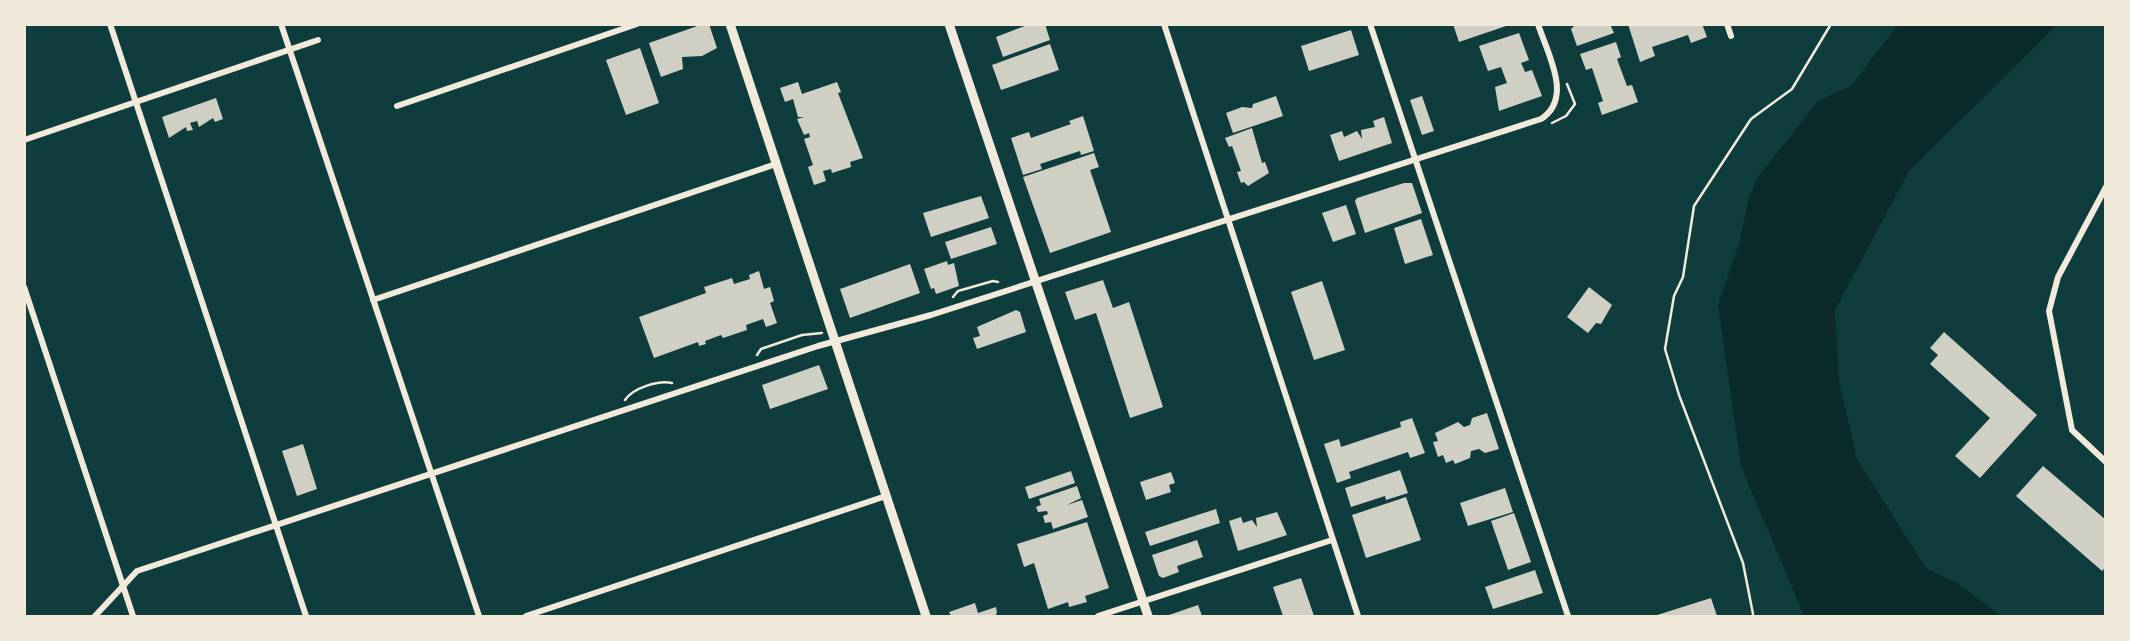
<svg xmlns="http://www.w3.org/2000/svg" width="2130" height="641" font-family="Cabin,sans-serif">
<rect width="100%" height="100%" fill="#0f3d3e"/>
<polygon fill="#0a2a2b" points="1898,25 2057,25 1909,171 1835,310 1839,381 1857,459 1926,568 1957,583 2001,616 1804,616 1741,466 1718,305 1740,240 1749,197 1758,177 1818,101 1851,86"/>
<g fill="#cfcfc3">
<polygon points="703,24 709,24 717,48 702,56 682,57 683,69 661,77 649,43"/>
<polygon points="1030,24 1045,24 1050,40 1003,57 996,37"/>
<polygon points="1453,24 1509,24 1509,25 1459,42"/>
<polygon points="1576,24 1610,24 1614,33 1577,46 1571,29"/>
<polygon points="1628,24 1702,24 1707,37 1691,43 1688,35 1652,47 1655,56 1640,62"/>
<polygon points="1351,30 1359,55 1309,71 1301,46"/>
<polygon points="1519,33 1529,60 1521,63 1523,67 1525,72 1532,70 1542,96 1499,111 1495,87 1507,83 1501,67 1488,71 1479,46"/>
<polygon points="1616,42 1621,57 1617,59 1627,86 1632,85 1638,102 1602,115 1598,103 1603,101 1592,68 1586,70 1580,54"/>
<polygon points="1050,44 1059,70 1001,90 992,65"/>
<polygon points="640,48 659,103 626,115 606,60"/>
<polygon points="798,82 802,94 837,82 841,92 838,93 863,158 850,162 851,167 832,173 831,169 823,171 826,181 814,185 808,167 813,165 804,139 810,137 809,133 804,135 797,119 804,117 798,117 793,99 785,102 780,88"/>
<polygon points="1276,96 1283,116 1233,133 1226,113 1242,107 1252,108 1253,104"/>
<polygon points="1422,96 1434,131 1422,135 1410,100"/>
<polygon points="216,98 223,119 215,122 213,118 199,127 197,121 190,123 193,130 187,131 186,127 169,138 162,117"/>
<polygon points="1083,116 1094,151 1081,155 1080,151 1040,164 1042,169 1023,175 1011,138 1029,132 1031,138 1071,124 1069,121"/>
<polygon points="1384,117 1392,143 1339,161 1330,135 1342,131 1344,137 1357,131 1362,139 1361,130 1375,127 1373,121"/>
<polygon points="1252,128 1262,163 1265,162 1269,173 1248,186 1244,182 1241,183 1237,172 1241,171 1232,146 1229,147 1225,138"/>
<polygon points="1094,153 1099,167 1090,170 1111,232 1050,253 1023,177"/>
<polygon points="1404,183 1412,183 1422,213 1365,233 1355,201 1357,198"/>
<polygon points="981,196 989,218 931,237 923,213"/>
<polygon points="1346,205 1356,234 1333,242 1322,213"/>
<polygon points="1421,219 1433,255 1405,264 1394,228"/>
<polygon points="991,227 997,244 951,259 945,242"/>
<polygon points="947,261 948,265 954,263 959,286 936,294 934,288 931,289 924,269"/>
<polygon points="910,264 920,293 850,318 840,289"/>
<polygon points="759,271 764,289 770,287 774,301 770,303 777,323 766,327 763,319 746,325 747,330 723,338 721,335 705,341 706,344 699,346 698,342 654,358 639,317 706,293 704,287 732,278 734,284 750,279 749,275"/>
<polygon points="1103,280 1113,308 1129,302 1163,407 1130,418 1096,313 1075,320 1065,292"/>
<polygon points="1322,281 1345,350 1314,360 1291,292"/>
<polygon points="1589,287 1612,305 1601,324 1596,323 1588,333 1567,317"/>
<polygon points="1016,310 1020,312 1026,332 977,349 973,338 980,336 977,327"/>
<polygon points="1944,332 2037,415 1980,478 1955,456 1990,418 1930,364 1938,355 1930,348"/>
<polygon points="819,365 828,389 770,409 762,385"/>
<polygon points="1487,413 1499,449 1485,453 1479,449 1471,451 1470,458 1455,464 1453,460 1446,463 1443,455 1438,457 1433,442 1438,441 1435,433 1458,422 1464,427 1470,425 1472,418"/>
<polygon points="1412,418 1425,453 1410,458 1408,452 1349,472 1351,478 1337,483 1324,444 1339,439 1341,447 1401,427 1400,422"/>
<polygon points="303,444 317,489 297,496 282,451"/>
<polygon points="2043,466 2106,520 2106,567 2102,571 2016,496"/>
<polygon points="1400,470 1408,493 1386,500 1385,496 1351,507 1345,488"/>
<polygon points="1071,471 1075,483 1029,499 1025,487"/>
<polygon points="1171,472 1175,483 1169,485 1171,492 1146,500 1140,482"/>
<polygon points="1077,486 1081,498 1067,505 1082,500 1088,517 1053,529 1051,522 1045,523 1043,516 1048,514 1047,511 1038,512 1036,507 1041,505 1039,499"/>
<polygon points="1505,488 1513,512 1468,526 1460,503"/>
<polygon points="1406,497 1421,540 1366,558 1352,515"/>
<polygon points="1216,509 1220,523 1150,546 1145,532"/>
<polygon points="1277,512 1287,535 1238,551 1229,521 1241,517 1243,523 1252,520 1257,527 1256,518"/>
<polygon points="1514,513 1531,562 1508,570 1491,521"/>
<polygon points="1087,522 1109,588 1085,596 1087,602 1069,607 1068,602 1048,609 1034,563 1024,567 1017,544"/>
<polygon points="1197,540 1203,557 1177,566 1179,572 1163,578 1159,576 1152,555"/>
<polygon points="1535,570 1543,593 1493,609 1485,587"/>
<polygon points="1301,578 1314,616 1283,616 1273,587"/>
<polygon points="1711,598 1717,616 1654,616"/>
<polygon points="975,603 978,613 996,607 997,613 995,616 951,616 949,612"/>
<polygon points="1198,605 1202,616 1166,616"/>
</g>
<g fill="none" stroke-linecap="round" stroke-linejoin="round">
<g stroke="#f1e9da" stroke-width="2.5">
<polyline points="1552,123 1566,116 1575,104 1567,84"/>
<polyline points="953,297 958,291 993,281 998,282"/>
<polyline points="757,355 761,349 802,335 822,333"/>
<path d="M625 400C633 388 658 380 672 383"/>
<polyline points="1753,614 1743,563 1679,395 1665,349 1674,296 1683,277 1694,206 1751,119 1792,89 1831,24"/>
</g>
<g stroke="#f1e9da" stroke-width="6">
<polyline points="110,24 306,616"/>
<polyline points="281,24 479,616"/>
<polyline points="1164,24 1358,616"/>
<polyline points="1370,24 1568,616"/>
<polyline points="1727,24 1731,36"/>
<polyline points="397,106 637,24"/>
<polyline points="24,140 318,40"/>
<polyline points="2106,187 2058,277 2049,311 2072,430 2106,462"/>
<polyline points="24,287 133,616"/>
<polyline points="373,300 776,164"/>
<path d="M95 616 137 571 818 346 931 315 1541 119C1574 98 1547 53 1538 24"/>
<polyline points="526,616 886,496"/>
<polyline points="1098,616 1332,540"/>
</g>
<g stroke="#f1e9da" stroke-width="9">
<polyline points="730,24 926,616"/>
<polyline points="949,24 1148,616"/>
</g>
</g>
<rect width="2130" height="641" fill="none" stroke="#f1e9da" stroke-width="52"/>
</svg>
